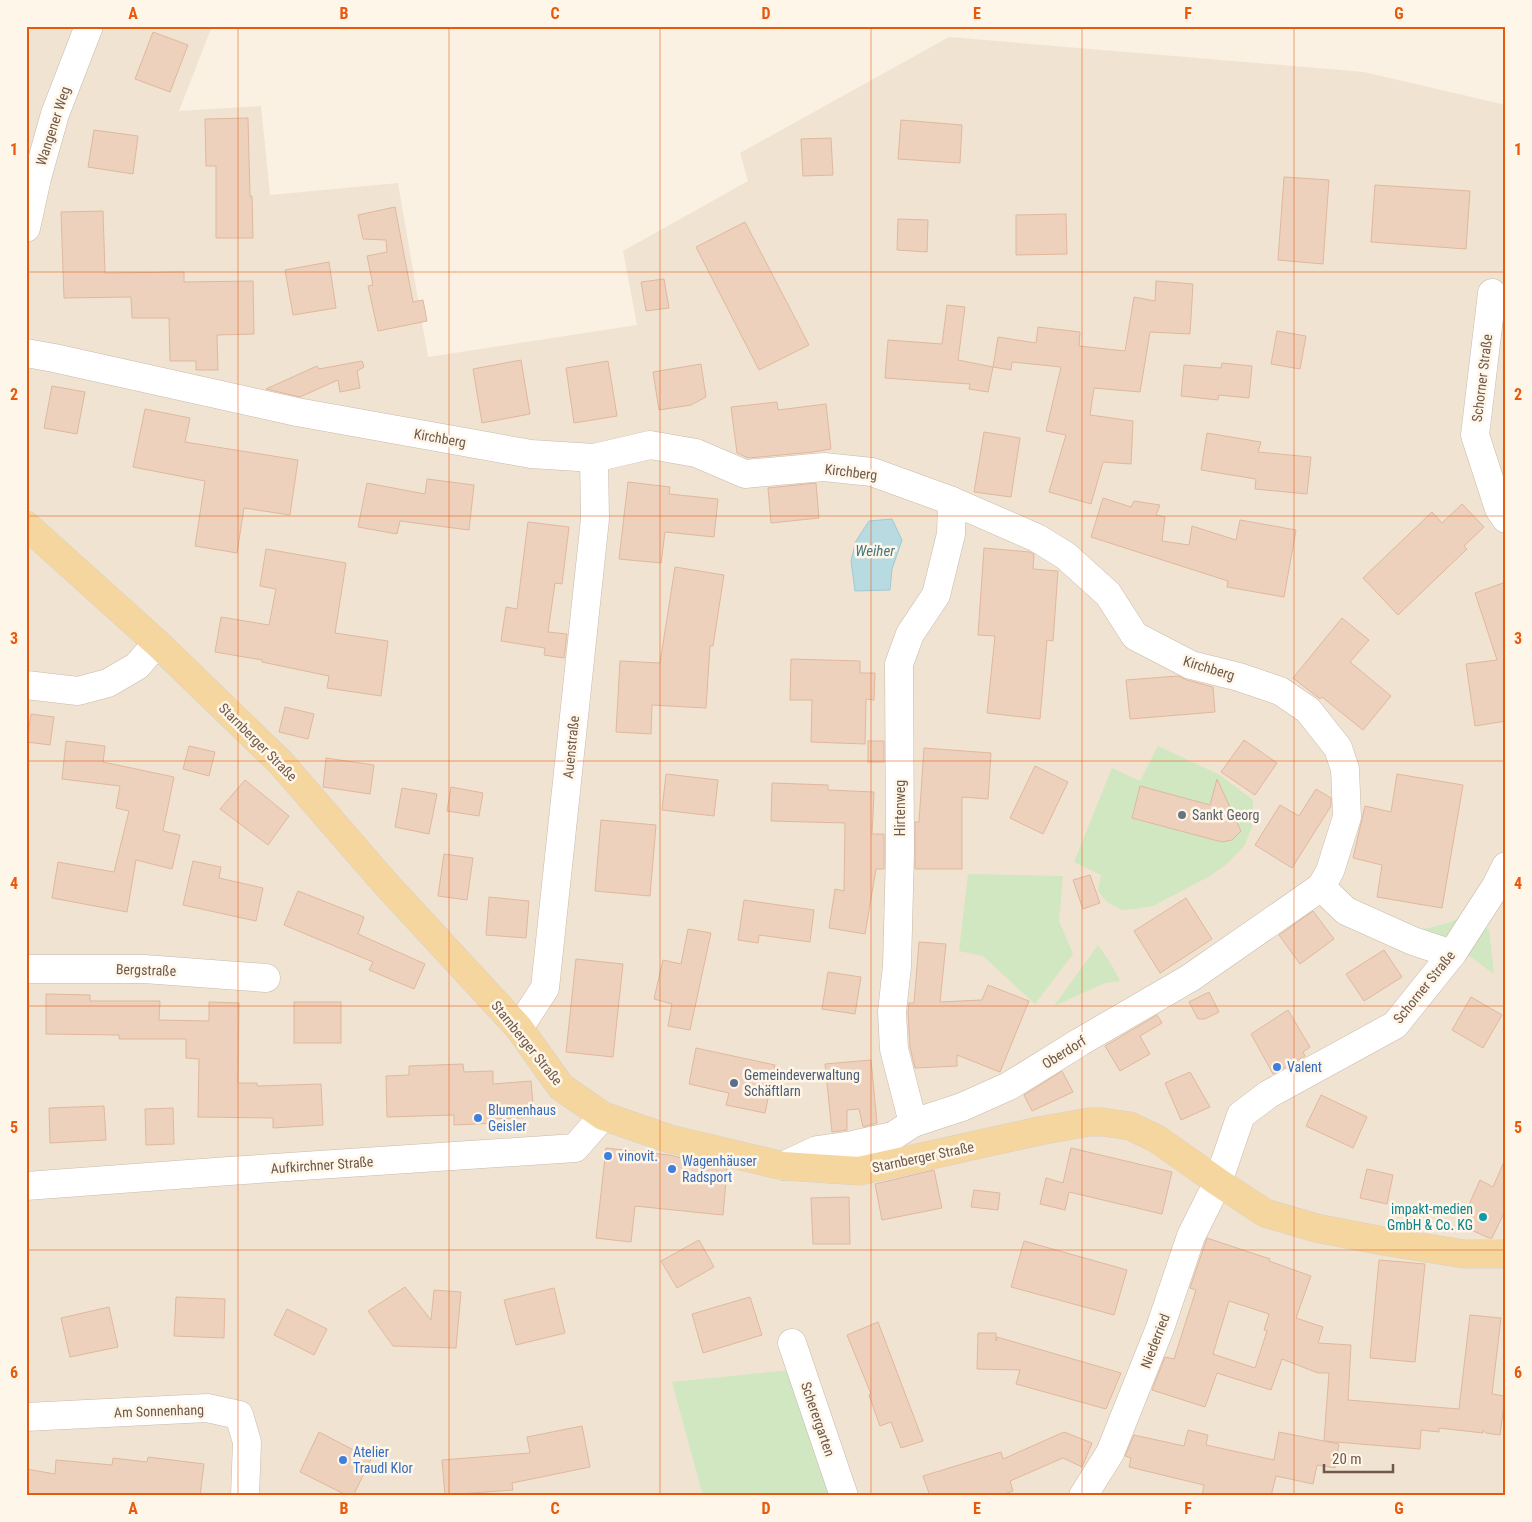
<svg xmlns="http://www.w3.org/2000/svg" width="1532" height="1522" font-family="'Roboto Condensed',sans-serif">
<rect width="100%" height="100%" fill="#faf1e2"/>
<polygon fill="#f1e3d1" points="26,26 212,26 179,111 261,106 270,195 398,183 428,357 637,325 623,251 748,181 740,153 949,37 1364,72 1506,105 1506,1496 26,1496"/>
<g fill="#d0e7c2">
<polygon points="1158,746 1220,775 1253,800 1252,827 1244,846 1228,863 1210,876 1153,906 1135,909 1122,910 1107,902 1098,891 1101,875 1074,862 1112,768 1140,781"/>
<polygon points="968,874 1063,876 1059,921 1073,954 1035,1004 983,956 959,951"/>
<polygon points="1472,909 1453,935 1433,939 1407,931 1429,928 1451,922"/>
<polygon points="1482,927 1489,929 1494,974 1468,955"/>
<polygon points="1098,945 1111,964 1120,981 1105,983 1054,1006"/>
<polygon points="790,1370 838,1496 703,1496 672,1382"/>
</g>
<polygon fill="#b8dbe2" stroke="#9fcad3" points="892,519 902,540 892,569 890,590 855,591 851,561 856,541 869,521"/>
<g fill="#eed1bc" stroke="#dfb89d" fill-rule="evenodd">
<polygon points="153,32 188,45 170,92 135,79"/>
<polygon points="248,118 250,196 252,196 253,238 216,238 216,166 206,166 205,119"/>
<polygon points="901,120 962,125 960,163 898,159"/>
<polygon points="94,130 138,136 133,174 88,167"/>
<polygon points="831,138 833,175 803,176 801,139"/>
<polygon points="1284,177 1329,180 1323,264 1278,260"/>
<polygon points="1375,185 1470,191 1466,249 1371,242"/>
<polygon points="395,207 413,302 423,300 427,321 378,331 368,286 373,285 367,256 387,252 386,240 363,239 358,215"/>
<polygon points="103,211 105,273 184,272 184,282 253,281 254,334 217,335 218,370 196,370 196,361 170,361 169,318 132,318 131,297 64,298 61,212"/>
<polygon points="1066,214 1067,254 1016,255 1016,215"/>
<polygon points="898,219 928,220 927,252 897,250"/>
<polygon points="745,222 809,345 759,370 696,247"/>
<polygon points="329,262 336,308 293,315 285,270"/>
<polygon points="664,279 669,308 646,311 641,282"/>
<polygon points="1156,281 1193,284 1190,334 1150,332 1140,392 1094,388 1090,415 1133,421 1131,464 1103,462 1091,504 1049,492 1066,435 1046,431 1061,367 1012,362 1011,370 993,367 998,337 1036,343 1038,327 1080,332 1079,346 1125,351 1134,297 1155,301"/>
<polygon points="947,305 965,307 958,360 993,367 988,392 969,389 970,384 885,378 888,340 942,344"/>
<polygon points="1277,331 1306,336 1300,369 1271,364"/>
<polygon points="521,360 530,414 482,423 473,369"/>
<polygon points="362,361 364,367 357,371 360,388 340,392 338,380 300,397 266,389 317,366 319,369"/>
<polygon points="608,361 617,416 574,423 566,368"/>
<polygon points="1222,363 1252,366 1249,398 1219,395 1218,400 1181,396 1184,365 1221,368"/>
<polygon points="701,364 706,397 691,405 659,410 653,372"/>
<polygon points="52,386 85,392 77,434 44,428"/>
<polygon points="777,402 778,410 826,404 831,449 813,452 748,458 737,453 731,407"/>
<polygon points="145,409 190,418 185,442 298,460 290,515 244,508 237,553 195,546 205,481 133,467"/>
<polygon points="984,432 1020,438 1011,497 974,492"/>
<polygon points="1207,433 1261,442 1258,452 1311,457 1307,494 1255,489 1256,479 1201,470"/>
<polygon points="427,479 474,485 469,530 400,521 397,534 358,527 367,483 425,494"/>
<polygon points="628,482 670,487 669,494 718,499 714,537 665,532 661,563 619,559"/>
<polygon points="816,483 819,518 771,523 768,488"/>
<polygon points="1103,498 1131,507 1134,501 1160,505 1156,515 1165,517 1162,541 1189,545 1192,526 1236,540 1240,520 1296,530 1284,597 1227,587 1228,581 1091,537"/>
<polygon points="1462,504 1484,527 1464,546 1467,549 1398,615 1363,578 1432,512 1442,523"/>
<polygon points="528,522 569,527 562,584 555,583 548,632 567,634 564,658 544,655 545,648 501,641 506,607 517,609"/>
<polygon points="984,548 1030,552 1034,554 1033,569 1058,571 1053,641 1047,640 1040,719 987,713 995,636 978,635"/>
<polygon points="266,549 346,563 335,633 388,641 381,696 327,688 329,676 262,662 262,660 215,652 221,617 269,625 276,589 260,586"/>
<polygon points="675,567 724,575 713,646 710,646 706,708 652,705 651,734 616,732 620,661 660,663"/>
<polygon points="1506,582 1506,721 1475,726 1466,664 1497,660 1475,593"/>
<polygon points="1342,618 1369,640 1350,662 1391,696 1363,730 1322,697 1320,699 1293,678"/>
<polygon points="791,659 860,661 860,673 875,673 874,700 866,699 865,744 811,742 812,700 790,700"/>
<polygon points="1178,676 1187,680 1213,687 1215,712 1130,719 1126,680"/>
<polygon points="285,707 314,714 308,739 279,732"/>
<polygon points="31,714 54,717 50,745 27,742"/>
<polygon points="1244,740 1277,763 1255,795 1221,772"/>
<polygon points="66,741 105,746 103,762 174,777 163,831 180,835 172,869 136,860 127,912 52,898 58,862 114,872 129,811 116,808 120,786 62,779"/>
<rect x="868" y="741" width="16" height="21"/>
<polygon points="189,746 215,752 209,776 183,769"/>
<polygon points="924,748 991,753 988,799 962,797 962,869 915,869 915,822 919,822"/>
<polygon points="326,758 374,765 370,794 323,787"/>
<polygon points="1035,766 1068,782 1043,834 1010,818"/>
<polygon points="666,774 718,780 714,816 662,810"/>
<polygon points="1397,774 1463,785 1442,908 1377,897 1382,865 1353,858 1365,806 1391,812"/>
<polygon points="1217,779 1241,831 1232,840 1222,842 1132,818 1140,786 1210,805"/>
<polygon points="245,780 289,816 268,845 220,809"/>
<polygon points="772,783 828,785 828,790 874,792 872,834 884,834 884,869 876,869 865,934 829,928 835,889 844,891 845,823 771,821"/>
<polygon points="451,787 483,793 479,816 447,811"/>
<polygon points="402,788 437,794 429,834 395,827"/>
<polygon points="1316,789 1331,798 1331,806 1292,868 1255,845 1280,805 1299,816"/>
<polygon points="601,820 656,825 650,896 595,891"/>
<polygon points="444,854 473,858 467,900 438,896"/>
<polygon points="193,861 221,867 219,878 263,888 256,921 183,905"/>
<polygon points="1090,875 1100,903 1083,909 1073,880"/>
<polygon points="298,891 364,917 358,934 425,964 414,989 369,970 373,962 284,925"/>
<polygon points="489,897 529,901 526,938 486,935"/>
<polygon points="1186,898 1212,939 1160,973 1134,931"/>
<polygon points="744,900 814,910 810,942 759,935 758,943 738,940"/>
<polygon points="1313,911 1334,939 1300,964 1279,935"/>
<polygon points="688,929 711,933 690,1030 668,1026 672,1004 654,999 663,960 681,964"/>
<polygon points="919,942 946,944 940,1002 982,1000 988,985 1029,1001 1000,1072 957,1055 957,1066 915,1068 910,1047 908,1012 909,1003 914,1003"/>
<polygon points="1384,950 1402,977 1364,1001 1346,974"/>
<polygon points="576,959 623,964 613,1057 566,1052"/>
<polygon points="828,972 861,977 855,1014 822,1009"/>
<polygon points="1209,992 1219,1012 1205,1019 1198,1019 1189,1002"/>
<polygon points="46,994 90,995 90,1001 160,1001 159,1020 209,1021 209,1002 239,1003 238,1083 257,1083 257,1086 321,1084 323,1125 273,1128 273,1118 198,1117 199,1059 186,1058 186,1039 119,1039 119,1035 46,1034"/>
<polygon points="1471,997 1502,1015 1483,1048 1452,1030"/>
<rect x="294" y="1002" width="47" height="41"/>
<polygon points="1288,1010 1310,1047 1303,1052 1305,1056 1273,1074 1251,1034"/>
<polygon points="1157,1015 1162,1023 1140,1036 1150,1054 1120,1071 1105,1046"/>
<polygon points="696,1048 775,1065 765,1113 726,1105 729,1093 689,1084"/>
<polygon points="871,1060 877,1123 863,1127 859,1109 847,1110 847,1130 832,1132 825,1064"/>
<polygon points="463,1064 464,1072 493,1071 493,1084 531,1081 534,1117 495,1119 496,1123 454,1125 454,1115 387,1117 386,1076 409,1075 409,1066"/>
<polygon points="1062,1071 1073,1092 1032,1111 1024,1095"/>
<polygon points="1190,1072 1210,1107 1181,1120 1165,1083"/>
<polygon points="1321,1095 1367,1117 1353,1148 1306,1126"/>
<polygon points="104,1106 106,1140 50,1143 49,1108"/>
<polygon points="173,1108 174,1144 146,1145 145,1109"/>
<polygon points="606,1148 669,1155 727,1169 723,1215 635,1206 631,1242 596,1238"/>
<polygon points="1071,1148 1172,1172 1162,1214 1069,1192 1065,1210 1040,1204 1046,1178 1063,1183"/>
<polygon points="1506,1157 1506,1209 1492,1238 1489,1238 1460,1225 1480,1180 1493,1187"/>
<polygon points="1367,1169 1393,1175 1387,1204 1360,1198"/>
<polygon points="934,1170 942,1208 882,1220 875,1184"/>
<polygon points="974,1190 1000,1193 998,1210 971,1207"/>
<polygon points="849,1197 850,1244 813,1244 811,1198"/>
<path d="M1207 1238 1270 1259 1269 1261 1311 1276 1296 1318 1323 1327 1318 1343 1351 1345 1348 1400 1459 1409 1470 1315 1501 1318 1492 1394 1505 1396 1500 1435 1486 1433 1483 1430V1433L1439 1428V1432L1421 1430 1420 1449 1324 1441 1329 1373H1318L1282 1359 1271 1390 1217 1373 1205 1407 1152 1390 1165 1357 1174 1359 1196 1290 1190 1288ZM1229 1301 1269 1314 1264 1330 1267 1331 1255 1368 1213 1354Z"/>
<polygon points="699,1240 714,1267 677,1288 661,1261"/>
<polygon points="1024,1241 1127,1270 1114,1315 1011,1287"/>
<polygon points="1379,1260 1425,1264 1415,1362 1370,1358"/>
<polygon points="405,1287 431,1320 434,1290 461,1292 456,1348 393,1346 368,1311"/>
<polygon points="554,1288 565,1333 516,1345 504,1300"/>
<polygon points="176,1297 225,1299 224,1338 174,1336"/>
<polygon points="750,1297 762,1335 703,1353 692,1314"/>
<polygon points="109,1307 118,1347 70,1357 61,1318"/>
<polygon points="287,1309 327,1329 314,1355 274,1335"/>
<polygon points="878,1322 923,1441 901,1448 891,1422 880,1426 869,1395 871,1394 847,1335"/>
<polygon points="978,1333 996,1333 996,1341 997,1337 1121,1373 1106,1409 1016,1384 1020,1370 977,1369"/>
<polygon points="582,1426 590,1467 512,1483 513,1490 445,1495 442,1460 530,1453 527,1437"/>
<polygon points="1188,1430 1208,1435 1206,1445 1274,1460 1279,1432 1339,1444 1335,1468 1317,1465 1313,1484 1276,1476 1271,1496 1202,1496 1204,1485 1129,1467 1131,1458 1125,1456 1134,1435 1184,1446"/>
<polygon points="319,1432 371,1459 353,1496 348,1496 300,1472"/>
<polygon points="1064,1432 1092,1443 1082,1467 1063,1458 1010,1481 1013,1491 998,1496 930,1496 923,1476 1001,1452 1003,1459"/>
<polygon points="148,1457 204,1464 200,1496 26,1496 26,1469 55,1474 56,1460 112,1465 113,1458 147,1462"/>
</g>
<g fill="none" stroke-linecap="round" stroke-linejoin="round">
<g stroke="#cab9aa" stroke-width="29">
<g id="minor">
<polyline points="26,228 37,178 55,114 89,26"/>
<polyline points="1492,293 1475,435 1499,509 1506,519"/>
<polyline points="26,353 54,358 297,412 531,454 594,458 650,445 696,453 745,474 824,467 872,472 952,501 1037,538 1066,556 1108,594 1135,636 1191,665 1239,677 1280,691 1308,710 1338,748 1345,769 1347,817 1330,871 1321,887 1190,978 1080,1042 1009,1086 962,1107 913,1123 893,1136 853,1145 817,1150 783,1166"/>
<polyline points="26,685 78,691 108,683 137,666 157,643"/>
<polyline points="1321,887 1346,911 1413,941 1452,954"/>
<polyline points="26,969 144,969 266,978"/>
<polyline points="519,1028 545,988 595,519 594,458"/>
<polyline points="913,1123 894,1049 892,1012 897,966 900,852 899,664 910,634 936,595 951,534 952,501"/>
<polyline points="26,1186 229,1171 575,1148 603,1116"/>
<polyline points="792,1343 844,1496"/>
<polyline points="26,1417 207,1408 239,1415 247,1442 245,1496"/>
<polyline points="1083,1496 1110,1453 1160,1328 1191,1236 1218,1182 1241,1115 1269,1094 1395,1025 1452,954 1496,886 1506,866"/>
</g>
</g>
<g stroke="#d7d1cd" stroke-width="29">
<polyline id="major" points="26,525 157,643 281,763 385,883 519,1028 561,1087 603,1116 670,1139 783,1166 859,1171 1039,1131 1089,1122 1102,1122 1130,1126 1157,1139 1218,1182 1265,1213 1316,1228 1383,1241 1464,1254 1506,1254"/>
</g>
<use href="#minor" stroke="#fff" stroke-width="28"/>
<use href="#major" stroke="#f5d69f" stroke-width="28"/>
</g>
<path fill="none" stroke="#e8590c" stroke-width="1" stroke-opacity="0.55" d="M238 26V1496M449 26V1496M660 26V1496M871 26V1496M1082 26V1496M1294 26V1496M26 272H1506M26 516H1506M26 761H1506M26 1006H1506M26 1250H1506"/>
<circle fill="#6b7280" stroke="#fef6e8" stroke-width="2" cx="1182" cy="815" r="5"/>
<g fill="#3f7fe0" stroke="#fef6e8" stroke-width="2">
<circle cx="1277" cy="1067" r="5"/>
<circle cx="478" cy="1118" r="5"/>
<circle cx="608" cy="1156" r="5"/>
<circle cx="672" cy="1169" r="5"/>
<circle cx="343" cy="1460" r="5"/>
</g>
<circle fill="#5c6f8a" stroke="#fef6e8" stroke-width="2" cx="734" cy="1083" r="5"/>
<circle fill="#0f9aa8" stroke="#fef6e8" stroke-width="2" cx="1483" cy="1217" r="5"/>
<g text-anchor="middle" stroke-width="5" stroke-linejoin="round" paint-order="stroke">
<g font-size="14" fill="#70594b" stroke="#fef6e8">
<text transform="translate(53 126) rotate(-72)" y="5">Wangener Weg</text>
<text transform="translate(1482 378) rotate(-83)" y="5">Schorner Straße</text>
<text transform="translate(440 438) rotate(10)" y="5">Kirchberg</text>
<text transform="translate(851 472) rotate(7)" y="5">Kirchberg</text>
<text transform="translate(1209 668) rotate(17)" y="5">Kirchberg</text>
<text transform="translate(258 742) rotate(45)" y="5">Starnberger Straße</text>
<text transform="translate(571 747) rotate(-84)" y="5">Auenstraße</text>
<text transform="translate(900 808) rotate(-90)" y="5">Hirtenweg</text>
<text transform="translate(146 970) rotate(2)" y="5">Bergstraße</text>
<text transform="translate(1424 987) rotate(-51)" y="5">Schorner Straße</text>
<text transform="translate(527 1043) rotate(51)" y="5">Starnberger Straße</text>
<text transform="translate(1064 1052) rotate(-32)" y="5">Oberdorf</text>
<text transform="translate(923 1157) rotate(-12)" y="5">Starnberger Straße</text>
<text transform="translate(322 1165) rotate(-4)" y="5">Aufkirchner Straße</text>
<text transform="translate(1155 1341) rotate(-69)" y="5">Niederried</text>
<text transform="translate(159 1411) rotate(-2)" y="5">Am Sonnenhang</text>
<text transform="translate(818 1419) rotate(71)" y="5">Scherergarten</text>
</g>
<g font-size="14" fill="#5b616d" stroke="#fef6e8" text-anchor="start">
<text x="1192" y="820">Sankt Georg</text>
</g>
<g font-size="14" fill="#366cbe" stroke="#fef6e8" text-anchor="start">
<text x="1287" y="1072">Valent</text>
<text x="488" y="1115">Blumenhaus<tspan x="488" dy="16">Geisler</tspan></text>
<text x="618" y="1161">vinovit.</text>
<text x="682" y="1166">Wagenhäuser<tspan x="682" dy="16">Radsport</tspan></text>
<text x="353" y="1457">Atelier<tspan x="353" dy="16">Traudl Klor</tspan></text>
</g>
<g font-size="14" fill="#4e5e75" stroke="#fef6e8" text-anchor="start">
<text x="744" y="1080">Gemeindeverwaltung<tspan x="744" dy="16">Schäftlarn</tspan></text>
</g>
<g font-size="14" fill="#0d838f" stroke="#fef6e8" text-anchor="end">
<text x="1473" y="1214">impakt-medien<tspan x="1473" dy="16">GmbH &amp; Co. KG</tspan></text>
</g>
<g font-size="15" font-style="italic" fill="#467782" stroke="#fef6e8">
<text x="875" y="556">Weiher</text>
</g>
</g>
<rect width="1532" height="1522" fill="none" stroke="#fef6e8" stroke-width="55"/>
<path d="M1324 1464v8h69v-8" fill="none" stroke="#70594b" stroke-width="2.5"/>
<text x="1332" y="1464" font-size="15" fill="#70594b" stroke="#fef6e8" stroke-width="4" paint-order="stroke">20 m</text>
<rect x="28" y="28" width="1476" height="1466" fill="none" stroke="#e8590c" stroke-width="2"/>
<g font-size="16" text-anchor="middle" font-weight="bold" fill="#e8590c">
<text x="133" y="19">A</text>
<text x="344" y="19">B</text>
<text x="555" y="19">C</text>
<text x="766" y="19">D</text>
<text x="977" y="19">E</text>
<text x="1188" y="19">F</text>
<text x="1399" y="19">G</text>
<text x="14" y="155">1</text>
<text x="1518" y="155">1</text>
<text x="14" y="400">2</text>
<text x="1518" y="400">2</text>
<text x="14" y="644">3</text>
<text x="1518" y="644">3</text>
<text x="14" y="889">4</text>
<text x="1518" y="889">4</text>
<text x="14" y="1133">5</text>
<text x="1518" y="1133">5</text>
<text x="14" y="1378">6</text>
<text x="1518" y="1378">6</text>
<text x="133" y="1514">A</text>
<text x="344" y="1514">B</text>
<text x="555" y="1514">C</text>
<text x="766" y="1514">D</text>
<text x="977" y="1514">E</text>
<text x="1188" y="1514">F</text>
<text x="1399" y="1514">G</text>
</g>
</svg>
